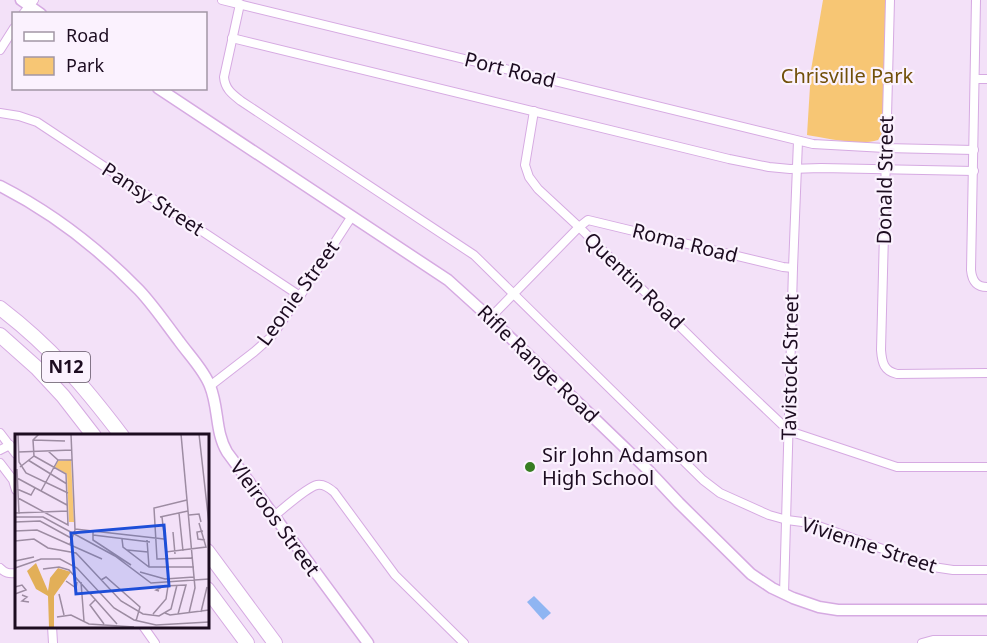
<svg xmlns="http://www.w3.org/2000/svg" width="987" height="643" font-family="'Noto Sans',sans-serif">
<rect width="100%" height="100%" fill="#f3e1f8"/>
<path fill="#f7c674" d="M823 0H886L883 132 878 140C859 146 826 138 807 135L811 70Z"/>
<polygon fill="#8fb5f2" points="534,596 551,613 543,620 527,602"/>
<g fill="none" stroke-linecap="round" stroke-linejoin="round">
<g stroke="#d6aae2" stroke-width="10">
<g id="street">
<polyline points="222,0 813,144 885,148 974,150"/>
<path d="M890 0 881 350C882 363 884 371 897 374L987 373"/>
<path d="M976 0 971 270C972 280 976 287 987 287"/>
<path d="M240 4 224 77C225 89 232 94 241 101L474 255 703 480 720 493 769 515 787 520 810 523 933 567 953 570H987"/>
<polyline points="23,14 34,0"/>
<polyline points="232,38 729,159 769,167 790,169 821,168 974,171"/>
<polyline points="0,50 14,28"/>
<polyline points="976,79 987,79"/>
<polyline points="534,111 525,165 529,177 538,189 579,227 713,359 789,431 897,467 987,467"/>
<polyline points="0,113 19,116 37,122 300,296"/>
<polyline points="490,318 579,227 588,220 783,267 793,268"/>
<polyline points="210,386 254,352 271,337 300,296 352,216"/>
<polyline points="0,433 16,454"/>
<polyline points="0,450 10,445"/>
<polyline points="0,463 13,480 16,490"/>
<path d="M274 516C283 509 307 487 317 485 324 484 329 488 334 492L395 575 464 643"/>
<path d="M0 568C5 573 9 574 16 573"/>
<polyline points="784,594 793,268 798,141"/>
<polyline points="52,626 53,643"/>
<polyline points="143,626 155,643"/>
<polyline points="922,643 933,640 987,640"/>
</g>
</g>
<g stroke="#d6aae2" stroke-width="13">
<g id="secondary">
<polyline points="21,0 41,14"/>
<polyline points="158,88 448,280 490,318 648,470 679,503 751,574 772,588 793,598 819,607 838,610 987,610"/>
<path d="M0 186C51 212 99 249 139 290 154 306 166 324 179 341 189 355 204 370 210 386 219 408 215 432 227 452L368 643"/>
</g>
</g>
<g stroke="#d6aae2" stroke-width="16">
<g id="highway">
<path d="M0 308C51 347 84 386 122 436"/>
<polyline points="0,335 37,368 63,396 94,436"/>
<polyline points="207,551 275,643"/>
<polyline points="207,589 247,643"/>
</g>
</g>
<use href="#street" stroke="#fff" stroke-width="8"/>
<use href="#secondary" stroke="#fff" stroke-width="10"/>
<use href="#highway" stroke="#fff" stroke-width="14"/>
</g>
<circle fill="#377d22" stroke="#fbf2fe" stroke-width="2" cx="530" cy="467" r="6"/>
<g text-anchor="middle" stroke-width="4.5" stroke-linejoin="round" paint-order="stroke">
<rect fill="#fbf2fe" stroke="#5f5163" stroke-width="1.5" x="42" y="352" width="48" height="30" rx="4.5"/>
<g font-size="18" font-weight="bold" fill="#1c0c20">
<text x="66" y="373">N12</text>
</g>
<g font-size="20" fill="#1c0c20" stroke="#fbf2fe">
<text transform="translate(510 70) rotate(14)" y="7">Port Road</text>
<text transform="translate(885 180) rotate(-89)" y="7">Donald Street</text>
<text transform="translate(153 199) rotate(33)" y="7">Pansy Street</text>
<text transform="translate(685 243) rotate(14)" y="7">Roma Road</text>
<text transform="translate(634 281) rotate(44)" y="7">Quentin Road</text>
<text transform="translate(298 293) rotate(-54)" y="7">Leonie Street</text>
<text transform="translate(538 364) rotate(44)" y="7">Rifle Range Road</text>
<text transform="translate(790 367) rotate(-89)" y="7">Tavistock Street</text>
<text transform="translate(275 518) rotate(54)" y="7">Vleiroos Street</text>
<text transform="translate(869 545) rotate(18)" y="7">Vivienne Street</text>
</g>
<g font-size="20" fill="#715009" stroke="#fbf2fe">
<text x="847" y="83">Chrisville Park</text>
</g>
<g font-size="20" fill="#1c0c20" stroke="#fbf2fe" text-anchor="start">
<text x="542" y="462">Sir John Adamson<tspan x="542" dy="23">High School</tspan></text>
</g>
</g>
<g transform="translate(15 434)">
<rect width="194" height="194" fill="#f3e1f8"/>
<path d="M56 26 59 88H54L52 40 40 33 43 27Z" fill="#f7c674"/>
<path d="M21 129 33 157 35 144 43 134 56 138 39 162V193H34L33 162 21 155 12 137Z" fill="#e2af58"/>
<path fill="none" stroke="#9d8ca2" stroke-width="1.5" d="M3 0 4 28 11 39 53 59M166 0 180 154 174 179M184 0 194 90M18 6 50 7M33 17 43 26H57M3 18 57 16M13 26 52 50M5 33 19 22 18 6 24 0M2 35 4 80M2 44 52 71M2 55 16 61 20 54M26 57 43 26M3 64 53 91 51 40 19 22M172 66 139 74 142 125 178 124M0 79 53 77M164 79 168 117M174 81 184 80 186 88M0 83H28L100 122 136 149 194 145M145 83 173 77M147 83 151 118 191 113 184 89M0 88 25 87 56 104M60 95 149 105M0 97 22 96 87 125M188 97 182 98 183 105 190 106M78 98V106L116 131M158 98 160 120M78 101 135 108M107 105 108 113 134 133H179M132 106 134 133M0 107 19 105 33 114 61 119 106 167 128 180 144 182 156 175 162 151M55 110 60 96 56 0M112 116 133 118M0 127 19 123M0 134 26 125H45L62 134 99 174 119 186 141 191 194 188M28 135 44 133 54 136 102 190M125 138 150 145 179 143M86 146 91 143 125 173 121 187M51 147 61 154 62 148M66 148 69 187M0 153 7 151 11 156 0 160M144 157 141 156 149 152 171 151 163 180M44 160 49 181M7 161 12 163 7 167 14 168M81 165 75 171 89 190M186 178 192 153M150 179 155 181 194 176M138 180 151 165 153 152M42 183 56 181 74 190 119 193"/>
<path fill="#1d4ed8" fill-opacity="0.15" stroke="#1d4ed8" stroke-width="3" d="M149 91 154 152 61 160 56 99Z"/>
<rect width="194" height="194" fill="none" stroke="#1c0c20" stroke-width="3"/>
</g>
<rect x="12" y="12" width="195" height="78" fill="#fbf2fe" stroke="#a296a5" stroke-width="1.5"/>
<rect x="24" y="32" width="30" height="9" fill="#ffffff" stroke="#a296a5" stroke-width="1.5"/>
<text x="66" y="42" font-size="18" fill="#1c0c20">Road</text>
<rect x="24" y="57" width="30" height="18" fill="#f7c674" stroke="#a296a5" stroke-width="1.5"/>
<text x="66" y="72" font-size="18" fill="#1c0c20">Park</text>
</svg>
